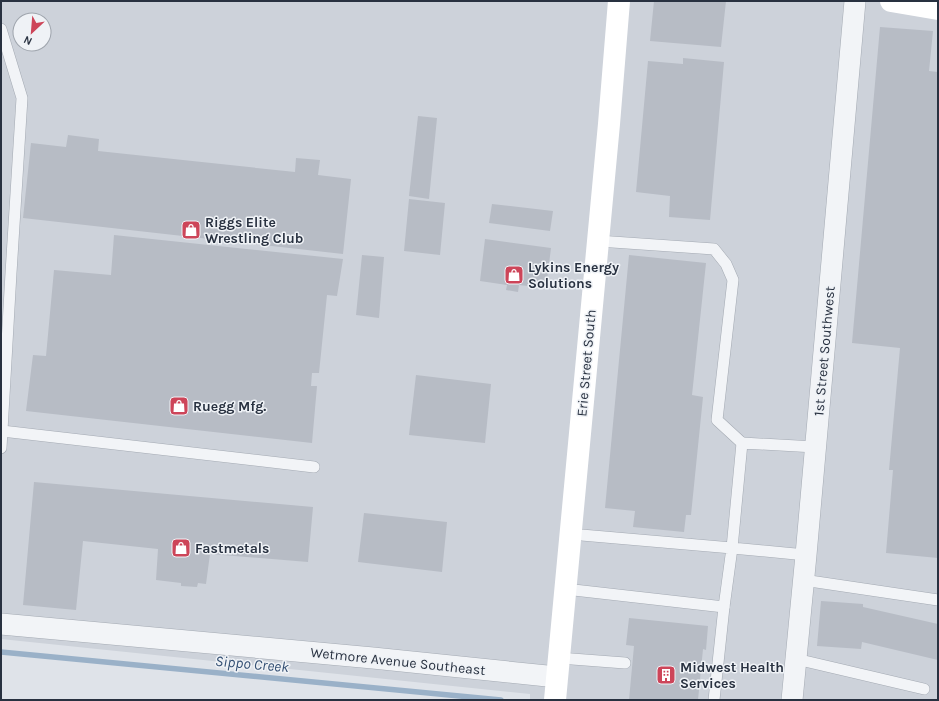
<svg xmlns="http://www.w3.org/2000/svg" width="939" height="701" font-family="Karla,sans-serif">
<rect width="100%" height="100%" fill="#dfe3e9"/>
<path fill="#cdd2da" fill-rule="evenodd" d="M1 1H938V700H530V694L1 639ZM20 20H44V44H20Z"/>
<g fill="none" stroke-linecap="round" stroke-linejoin="round">
<polyline stroke="#9ab1c8" stroke-width="5.5" points="1,652 501,700"/>
</g>
<g fill="#b7bcc5">
<polygon points="654,1 726,1 721,47 650,41"/>
<polygon points="880,27 933,31 929,71 938,72 937,82 938,82 938,558 886,553 893,470 889,470 900,348 852,343"/>
<polygon points="683,58 724,62 710,220 669,217 670,196 636,192 648,61 683,64"/>
<polygon points="418,116 437,118 429,199 409,196"/>
<polygon points="68,135 99,139 98,151 295,172 296,158 320,160 318,175 351,179 343,254 23,218 31,143 66,147"/>
<polygon points="409,199 445,203 440,255 404,251"/>
<polygon points="492,204 553,211 550,231 489,223"/>
<polygon points="114,235 343,259 337,296 327,295 319,373 312,373 311,386 317,386 312,443 26,411 33,355 46,356 54,270 111,275"/>
<polygon points="485,239 551,248 546,288 519,285 518,292 506,290 507,285 480,281"/>
<polygon points="362,255 384,257 379,318 356,315"/>
<polygon points="629,255 706,263 692,395 703,397 691,515 686,515 684,532 633,527 635,511 605,508"/>
<polygon points="416,375 491,384 485,443 409,435"/>
<polygon points="34,482 313,507 308,562 210,554 206,584 198,583 197,587 181,586 181,583 156,580 158,549 83,541 76,610 23,605"/>
<polygon points="364,513 447,522 442,572 358,562"/>
<polygon points="821,601 863,604 863,607 938,624 938,660 862,642 861,649 817,646"/>
<polygon points="629,618 708,626 706,650 703,649 698,700 629,700 634,646 626,645"/>
</g>
<g fill="none" stroke-linecap="round" stroke-linejoin="round">
<g stroke="#a4aab3" stroke-width="12">
<g id="service">
<polyline points="1,29 22,98 11,273 1,448"/>
<polyline points="598,241 714,249 726,264 733,280 717,420 742,443"/>
<polyline points="2,431 314,467"/>
<polyline points="806,555 732,548 742,443 815,447"/>
<polyline points="803,580 938,600"/>
<polyline points="565,589 724,607 732,548 570,534"/>
<polyline points="559,658 625,663"/>
<polyline points="796,659 924,689"/>
<polyline points="714,700 724,607"/>
</g>
</g>
<g stroke="#a4aab3" stroke-width="22">
<g id="minor">
<polyline points="1,624 373,658 557,677"/>
<polyline points="792,700 806,555 855,1"/>
</g>
</g>
<use href="#service" stroke="#f2f4f7" stroke-width="11"/>
<use href="#minor" stroke="#f2f4f7" stroke-width="21"/>
<g stroke="#fff" stroke-width="22">
<polyline points="891,1 938,9"/>
<polyline points="555,700 609,124 619,1"/>
</g>
</g>
<defs>
<g id="shop-square" transform="scale(1)"><rect x="-9" y="-9" width="18" height="18" rx="4" fill="#cd4559" stroke="#eff2f6"/><path d="M-5-2.5h2.3a2.7 3.5 0 0 1 5.4 0H5L5.5 6h-11ZM-1.5-2.5h3a1.5 2.3 0 0 0-3 0Z" fill="#fff"/></g>
<g id="building-square" transform="scale(1)"><rect x="-9" y="-9" width="18" height="18" rx="4" fill="#cd4559" stroke="#eff2f6"/><path d="M-4-6H4V6H1V3H-1V6H-4ZM-2.5-4.3h1.7v1.8h-1.7ZM.8-4.3h1.7v1.8H.8ZM-2.5-1h1.7V.8h-1.7ZM.8-1h1.7V.8H.8Z" fill="#fff"/></g>
</defs>
<g fill-rule="evenodd">
<use href="#shop-square" x="191" y="230"/>
<use href="#shop-square" x="514" y="275"/>
<use href="#shop-square" x="179" y="406"/>
<use href="#shop-square" x="181" y="548"/>
<use href="#building-square" x="666" y="675"/>
</g>
<g text-anchor="middle" stroke-width="3" stroke-linejoin="round" paint-order="stroke">
<g font-size="14" font-weight="bold" fill="#283140" stroke="#eff2f6" text-anchor="start">
<text x="205" y="227">Riggs Elite<tspan x="205" dy="16">Wrestling Club</tspan></text>
<text x="528" y="272">Lykins Energy<tspan x="528" dy="16">Solutions</tspan></text>
<text x="193" y="411">Ruegg Mfg.</text>
<text x="195" y="553">Fastmetals</text>
<text x="680" y="672">Midwest Health<tspan x="680" dy="16">Services</tspan></text>
</g>
<g font-size="14" fill="#283140" stroke="#eff2f6">
<text transform="translate(824 351) rotate(-85)" y="5">1st Street Southwest</text>
<text transform="translate(586 363) rotate(-85)" y="5">Erie Street South</text>
<text transform="translate(398 661) rotate(6)" y="5">Wetmore Avenue Southeast</text>
</g>
<g font-size="15" font-style="italic" fill="#334f73" stroke="#eff2f6">
<text transform="translate(252 664) rotate(5)" y="5">Sippo Creek</text>
</g>
</g>
<rect width="939" height="701" fill="none" stroke="#283140" stroke-width="4"/>
<g transform="translate(32 32) rotate(206)"><circle r="19" fill="#eff2f6" stroke="#9fa5ad"/>
<path d="M0-3L7 15L0 10L-7 15Z" fill="#cd4559"/>
<text y="-6" font-size="11" font-weight="bold" text-anchor="middle" fill="#283140">N</text>
</g>
</svg>
